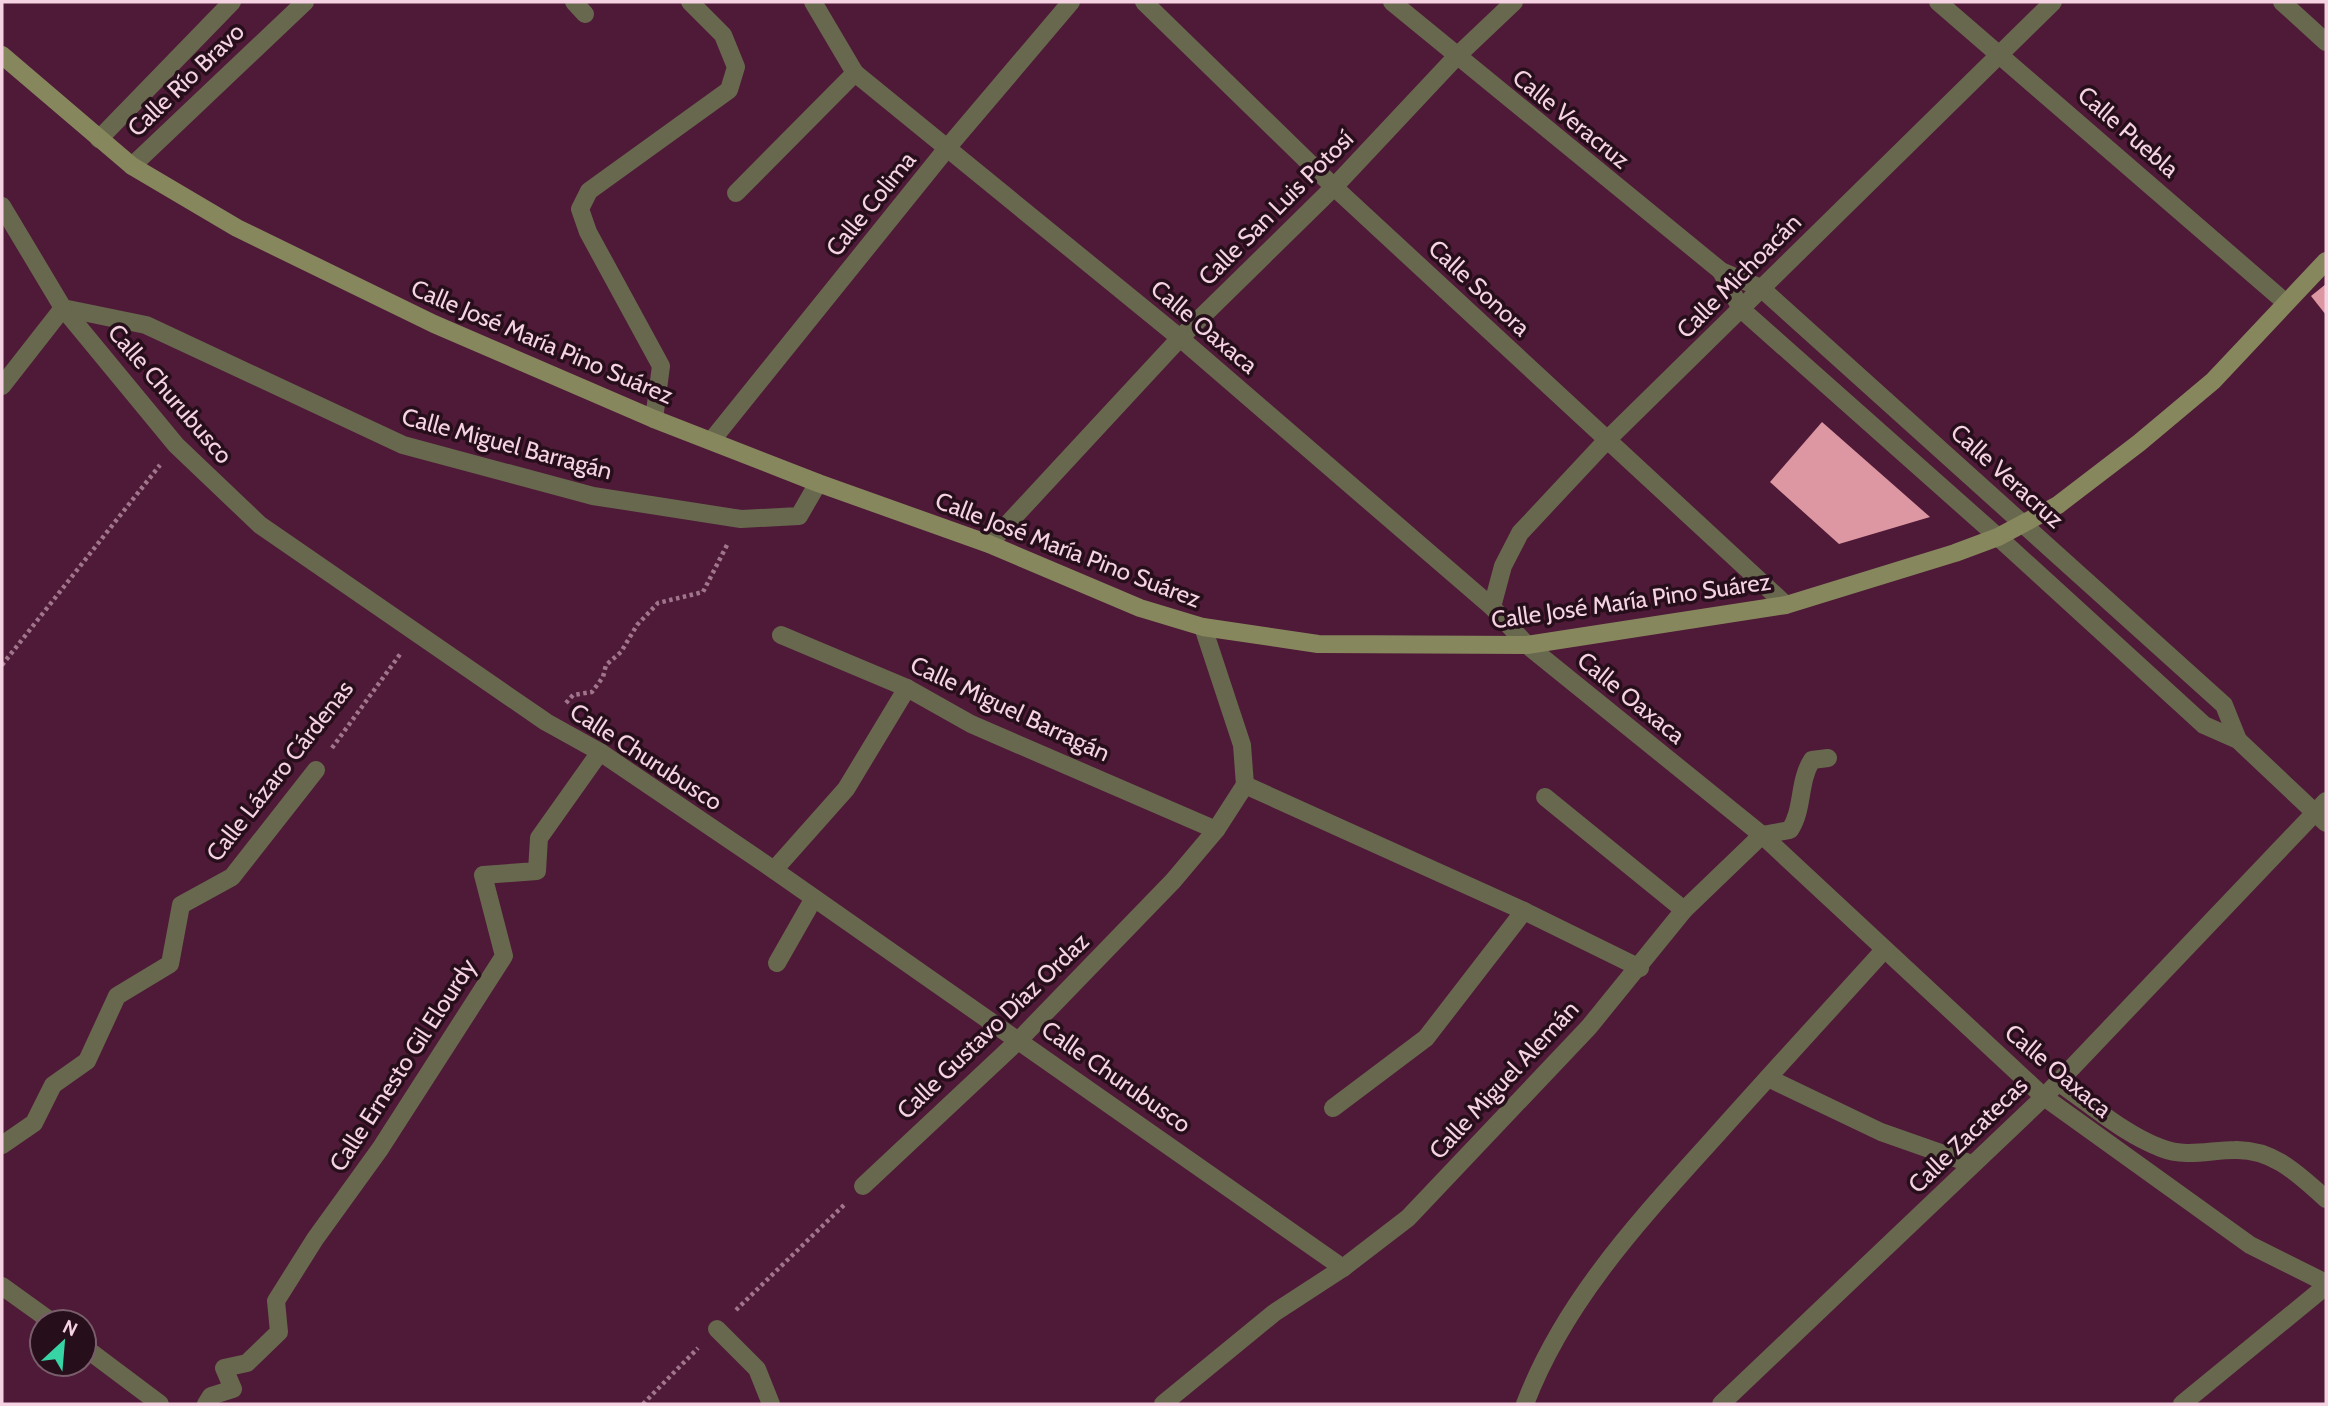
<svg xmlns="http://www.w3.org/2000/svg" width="2328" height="1406" font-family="Cabin,sans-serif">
<rect width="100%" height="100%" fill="#4e1a37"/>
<g fill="#dd97a3">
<polygon points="2326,284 2326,315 2311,296"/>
<polygon points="1822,422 1930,517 1839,544 1770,482"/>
</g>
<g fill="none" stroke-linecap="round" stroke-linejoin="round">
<g stroke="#a1768c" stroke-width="4.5" stroke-dasharray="3.5 3.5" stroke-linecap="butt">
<polyline points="2,665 160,465"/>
<polyline points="566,703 573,695 592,692 603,677 606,665 621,652 637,625 658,603 703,592 727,545"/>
<polyline points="332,748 401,653"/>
<polyline points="736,1310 845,1204"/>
<polyline points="643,1404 698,1348"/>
</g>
<g stroke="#68684e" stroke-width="18">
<polyline points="574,2 585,14"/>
<polyline points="736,193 855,73"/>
<polyline points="654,419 661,366 588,232 580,209 589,191 729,90 736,67 723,35 690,2"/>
<polyline points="1333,1108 1426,1038 1524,911"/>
</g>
<g stroke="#68684e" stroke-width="18">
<polyline points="63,308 146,325 403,445 593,496 741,519 799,516 818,483"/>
<path d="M1762 835 1790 830C1804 808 1798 782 1812 760L1828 758"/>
<polyline points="774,870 846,789 907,688"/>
<polyline points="777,963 814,898"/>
<polyline points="2,1145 34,1123 53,1085 87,1061 117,996 170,964 181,905 232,877 316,770"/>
<polyline points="206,1404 211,1396 233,1389 224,1368 247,1363 279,1332 276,1301 315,1239 380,1149 504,956 483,875 537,871 539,838 600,752"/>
</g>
<g stroke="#68684e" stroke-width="18">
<polyline points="813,2 855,73 1180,338 1492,607 1527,645 1762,835 2044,1097 2250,1245 2326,1283"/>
<polyline points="1144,2 1334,187 1786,605"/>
<polyline points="1392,2 1721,271 1761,288 2224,705 2238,740"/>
<polyline points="1938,2 2285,302"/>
<polyline points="2282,2 2326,42"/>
<polyline points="99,139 232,2"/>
<polyline points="132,166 305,2"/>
<polyline points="2,206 63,308 176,445 260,525 546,722 600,752 774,870 1343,1268"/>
<polyline points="1721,271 1741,309 1998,537 2204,725 2238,740 2326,823"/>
<polyline points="2,386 63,308"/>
<polyline points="712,440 948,147 1071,2"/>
<polyline points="989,544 1180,338 1334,187 1456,57 1514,2"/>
<polyline points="1492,607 1503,566 1520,533 1607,440 2053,2"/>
<polyline points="781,635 907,688 971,724 1216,830"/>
<polyline points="1245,785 1524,911 1640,968"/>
<polyline points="1545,797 1684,910"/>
<polyline points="1768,1078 1881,1132 1972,1164"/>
<path d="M2058 1082C2090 1104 2124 1134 2161 1148 2186 1158 2210 1150 2235 1150 2274 1149 2299 1175 2326 1199"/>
<polyline points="863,1186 1020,1039 1173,881 1216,830 1245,785 1242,745 1203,627"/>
<polyline points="2,1286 52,1322"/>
<polyline points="717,1329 757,1369 771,1404"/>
<polyline points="84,1347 160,1404"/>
<polyline points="1163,1404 1274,1313 1343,1268 1408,1218 1589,1027 1684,910 1762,835"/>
<path d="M1525 1404C1564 1301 1639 1221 1712 1140 1769 1076 1827 1013 1884 950"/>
<polyline points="1721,1404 2044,1097 2326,801"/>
<polyline points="2182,1404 2326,1286"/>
</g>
<polyline stroke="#87875e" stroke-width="18" points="2,55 132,166 237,228 434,324 654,419 818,483 989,544 1140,608 1203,627 1318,644 1527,645 1786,605 1955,553 1998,537 2058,505 2139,443 2213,381 2326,261"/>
</g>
<g text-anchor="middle" stroke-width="7" stroke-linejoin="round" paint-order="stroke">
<g font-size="24" fill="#f5d3e2" stroke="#260f1b">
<text transform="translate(186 80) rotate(-44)" y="8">Calle Río Bravo</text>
<text transform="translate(1571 119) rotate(39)" y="8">Calle Veracruz</text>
<text transform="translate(2128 132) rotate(41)" y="8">Calle Puebla</text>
<text transform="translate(871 204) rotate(-51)" y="8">Calle Colima</text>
<text transform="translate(1276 208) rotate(-45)" y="8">Calle San Luis Potosí</text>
<text transform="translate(1739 276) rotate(-45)" y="8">Calle Michoacán</text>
<text transform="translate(1479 288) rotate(43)" y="8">Calle Sonora</text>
<text transform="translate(1204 327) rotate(40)" y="8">Calle Oaxaca</text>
<text transform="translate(542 342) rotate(23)" y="8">Calle José María Pino Suárez</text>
<text transform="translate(170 394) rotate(49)" y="8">Calle Churubusco</text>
<text transform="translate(507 444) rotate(15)" y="8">Calle Miguel Barragán</text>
<text transform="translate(2007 476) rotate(42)" y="8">Calle Veracruz</text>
<text transform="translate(1068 550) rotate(21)" y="8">Calle José María Pino Suárez</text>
<text transform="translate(1631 601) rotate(-8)" y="8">Calle José María Pino Suárez</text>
<text transform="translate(1631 698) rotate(39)" y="8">Calle Oaxaca</text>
<text transform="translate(1010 709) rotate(25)" y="8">Calle Miguel Barragán</text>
<text transform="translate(646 757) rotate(33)" y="8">Calle Churubusco</text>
<text transform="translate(280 771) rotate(-52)" y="8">Calle Lázaro Cárdenas</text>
<text transform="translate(993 1026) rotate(-44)" y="8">Calle Gustavo Díaz Ordaz</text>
<text transform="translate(403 1065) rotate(-57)" y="8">Calle Ernesto Gil Elourdy</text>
<text transform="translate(2058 1071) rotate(40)" y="8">Calle Oaxaca</text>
<text transform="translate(1116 1077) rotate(35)" y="8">Calle Churubusco</text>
<text transform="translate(1504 1080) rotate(-47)" y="8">Calle Miguel Alemán</text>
<text transform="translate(1968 1135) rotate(-44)" y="8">Calle Zacatecas</text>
</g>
</g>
<rect width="2328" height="1406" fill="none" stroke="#f5d3e2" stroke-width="7"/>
<g transform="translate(63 1343) rotate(26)"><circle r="33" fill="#260f1b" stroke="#795d6b" stroke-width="2"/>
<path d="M0-5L12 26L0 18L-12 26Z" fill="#37d4a6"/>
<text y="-10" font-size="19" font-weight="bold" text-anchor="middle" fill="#f5d3e2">N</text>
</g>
</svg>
